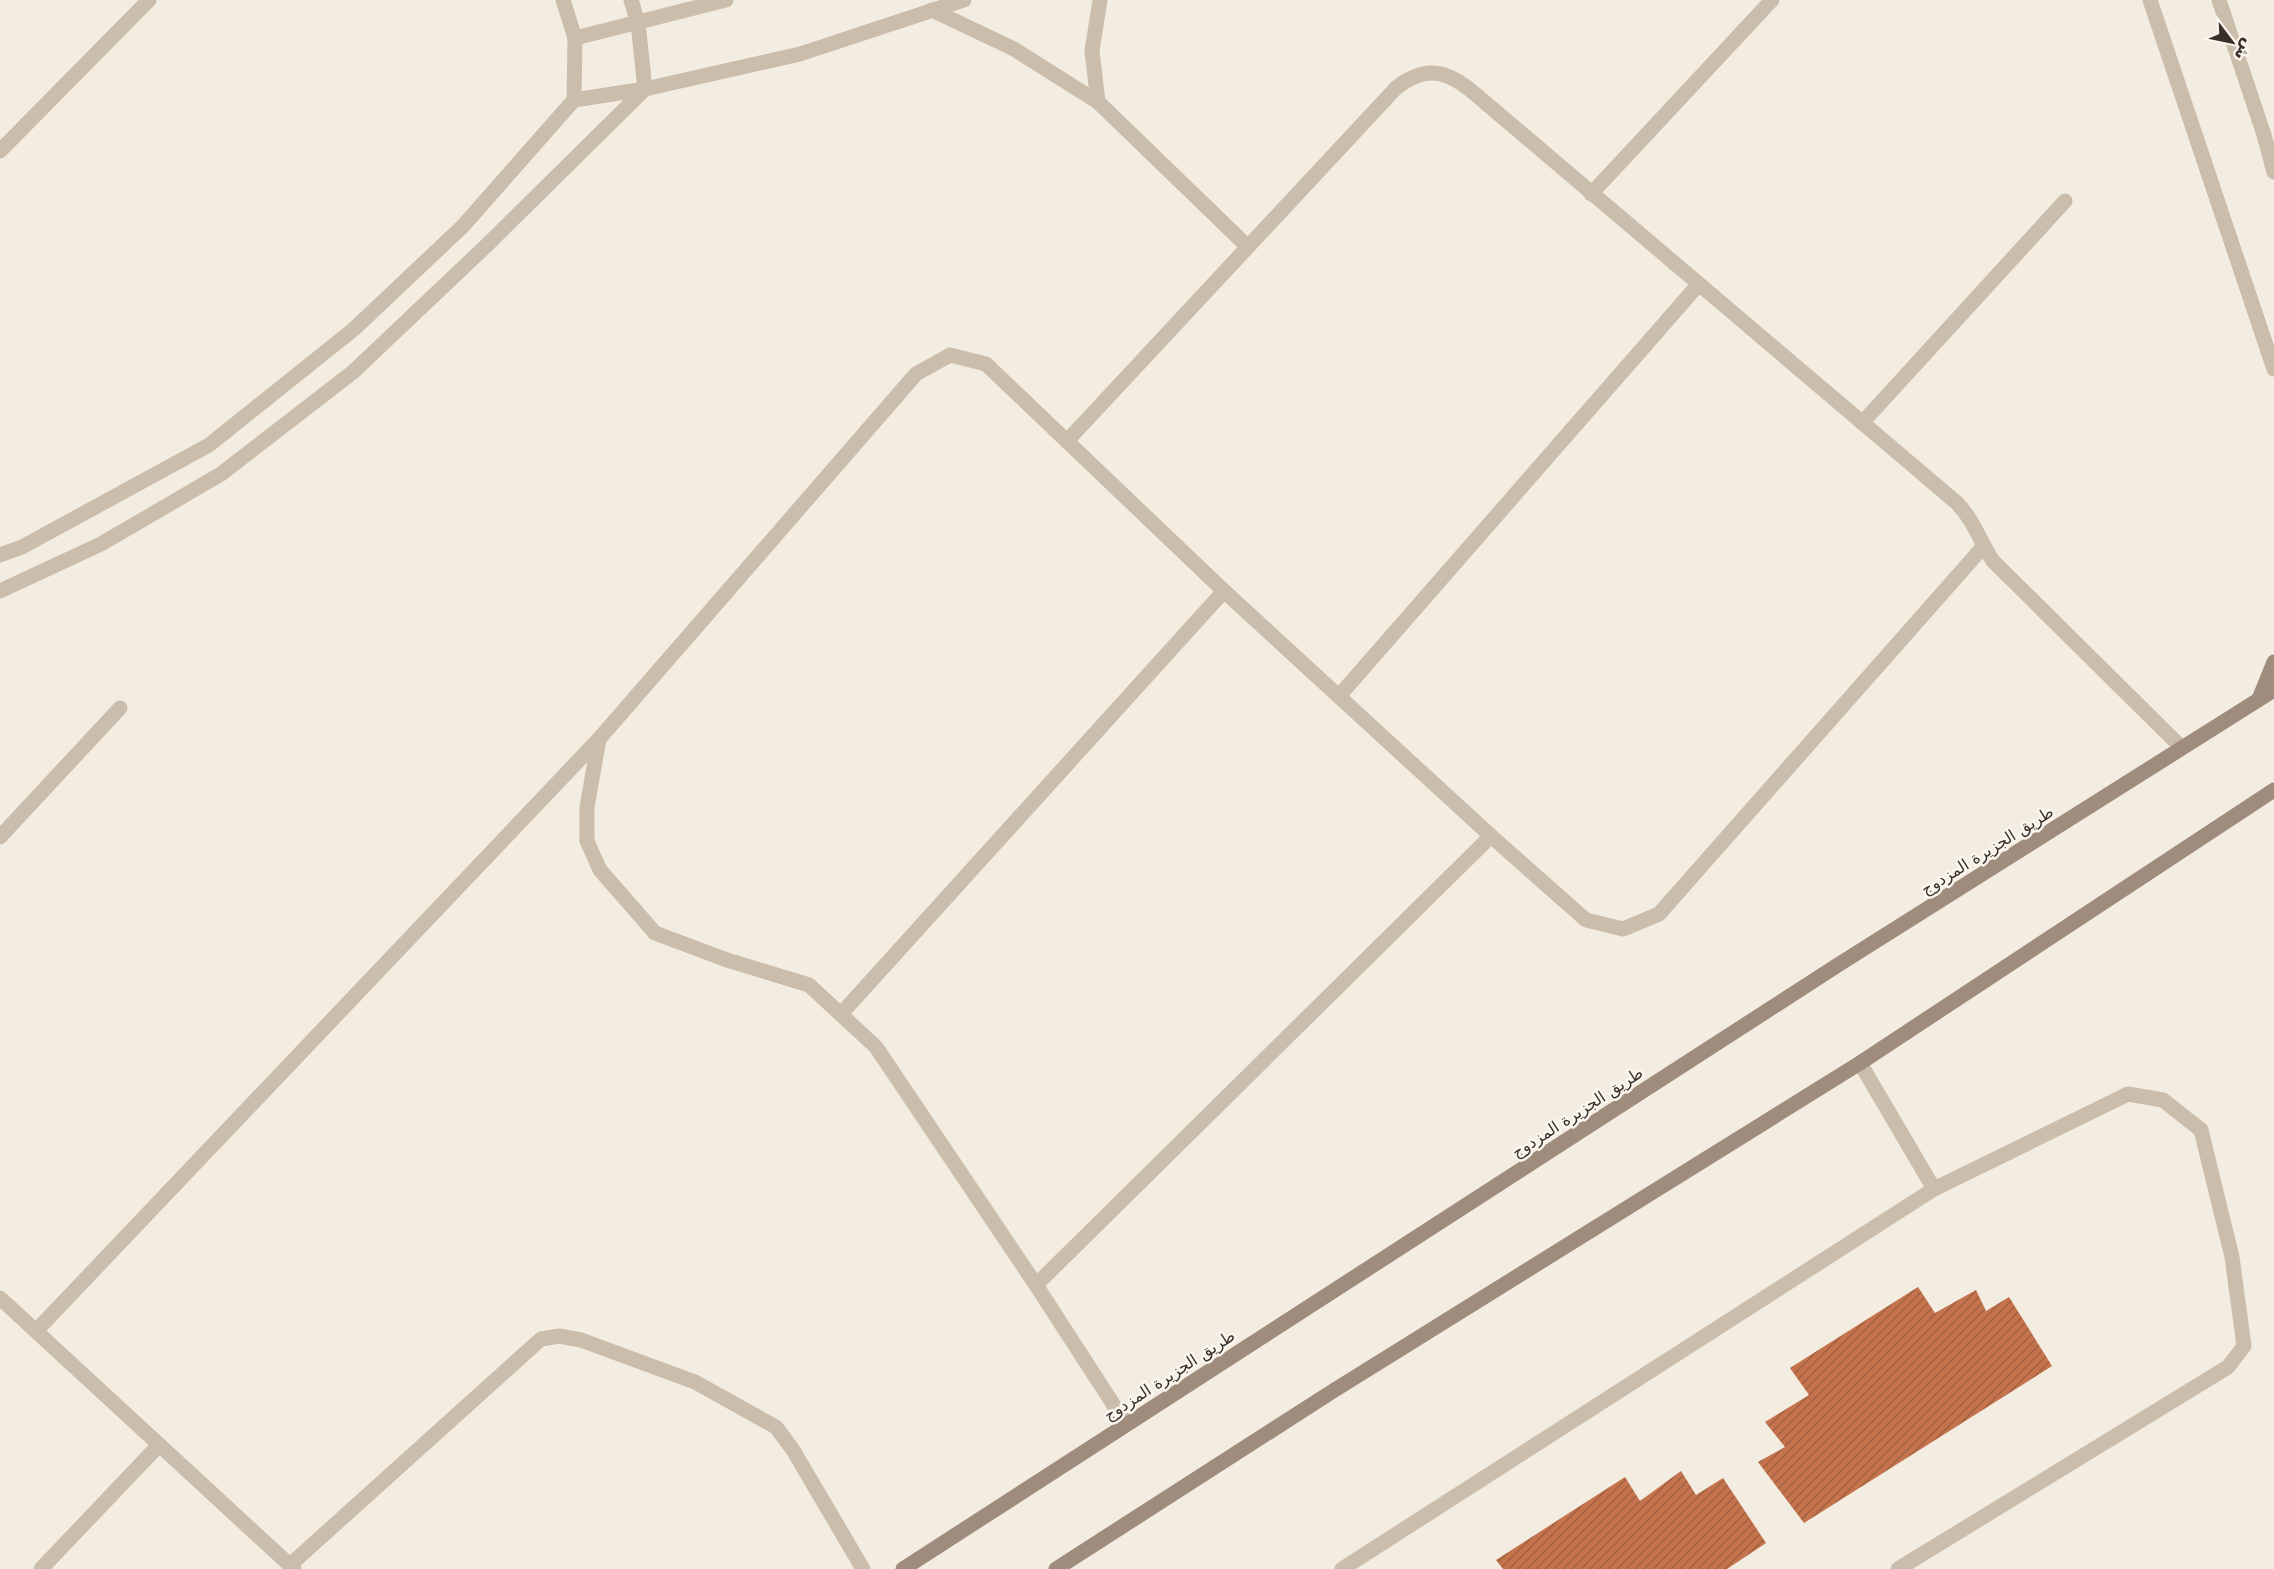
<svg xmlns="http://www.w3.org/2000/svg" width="2274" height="1569" font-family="'DejaVu Sans','Noto Naskh Arabic',sans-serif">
<defs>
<pattern id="building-hatch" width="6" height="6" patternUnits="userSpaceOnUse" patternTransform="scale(1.5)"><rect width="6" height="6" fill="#c4734d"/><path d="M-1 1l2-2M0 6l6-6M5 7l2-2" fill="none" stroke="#a05f40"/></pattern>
</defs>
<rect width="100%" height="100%" fill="#f3ece0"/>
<g fill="url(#building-hatch)">
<polygon points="1918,1287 1935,1313 1976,1290 1986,1311 2009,1297 2052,1366 1804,1523 1758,1462 1785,1447 1765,1422 1809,1395 1790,1368"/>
<polygon points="1681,1471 1696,1495 1723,1478 1766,1543 1727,1569 1503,1569 1496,1560 1625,1477 1640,1501"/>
</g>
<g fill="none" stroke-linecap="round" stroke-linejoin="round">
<g stroke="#cbbdac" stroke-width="15">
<polyline points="563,0 575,38"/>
<polyline points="631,0 638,23 645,89"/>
<polyline points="2150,0 2274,369"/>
<polyline points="2219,0 2264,135 2274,172"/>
<polyline points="932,10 1014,49 1098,102 1247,246"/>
<polyline points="574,100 645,89 800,54 964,0"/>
<polyline points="1098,102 1092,51 1100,0"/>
<polyline points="0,151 149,0"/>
<polyline points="1591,194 1772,0"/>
<polyline points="1862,423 2065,201"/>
<path d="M1067 441 1396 88C1425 65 1447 70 1474 93L1957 503C1975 522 1979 540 1993 561L2182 748"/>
<polyline points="0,555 22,547 209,445 354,329 463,226 574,100 575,38 726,0"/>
<polyline points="0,591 101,544 221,474 353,372 488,244 645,89"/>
<polyline points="1339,696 1698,285"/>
<polyline points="599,739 587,807 587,841 600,870 655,933 727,960 809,985 876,1047 1036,1285 1126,1424"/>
<polyline points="0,837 120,708"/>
<polyline points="841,1014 1224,591"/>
<polyline points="1860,1063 1934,1189"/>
<polyline points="1036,1285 1491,836"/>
<polyline points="0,1298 294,1569"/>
<polyline points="36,1331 599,739 916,374 950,355 986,364 1224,591 1491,836 1586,920 1623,929 1659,914 1983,547"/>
<polyline points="290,1565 541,1339 559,1336 581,1340 695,1382 776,1427 793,1450 863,1569"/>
<polyline points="41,1569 159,1445"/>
<polyline points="1342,1569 1934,1189 2128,1094 2163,1100 2201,1130 2232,1257 2244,1346 2228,1367 1898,1569"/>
</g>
<g stroke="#9f8c7d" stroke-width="15">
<polyline points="2259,699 2274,662"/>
<polyline points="903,1569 1841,963 2274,690"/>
<polyline points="1056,1569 1333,1391 1860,1063 2274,790"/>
</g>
</g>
<g text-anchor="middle" stroke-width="5" stroke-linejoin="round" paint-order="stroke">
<g font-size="16" fill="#39302b" stroke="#faf5ed">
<text transform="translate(1987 850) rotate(-32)" y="6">طريق الجزيرة المزدوج</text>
<text transform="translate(1577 1112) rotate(-33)" y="6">طريق الجزيرة المزدوج</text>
<text transform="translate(1169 1375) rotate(-33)" y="6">طريق الجزيرة المزدوج</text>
</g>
</g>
<g transform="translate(2232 42) rotate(122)" stroke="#faf5ed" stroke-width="4.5" paint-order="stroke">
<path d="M0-4.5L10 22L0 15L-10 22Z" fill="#39302b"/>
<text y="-9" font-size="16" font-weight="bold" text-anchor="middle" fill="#39302b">ش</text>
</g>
</svg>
